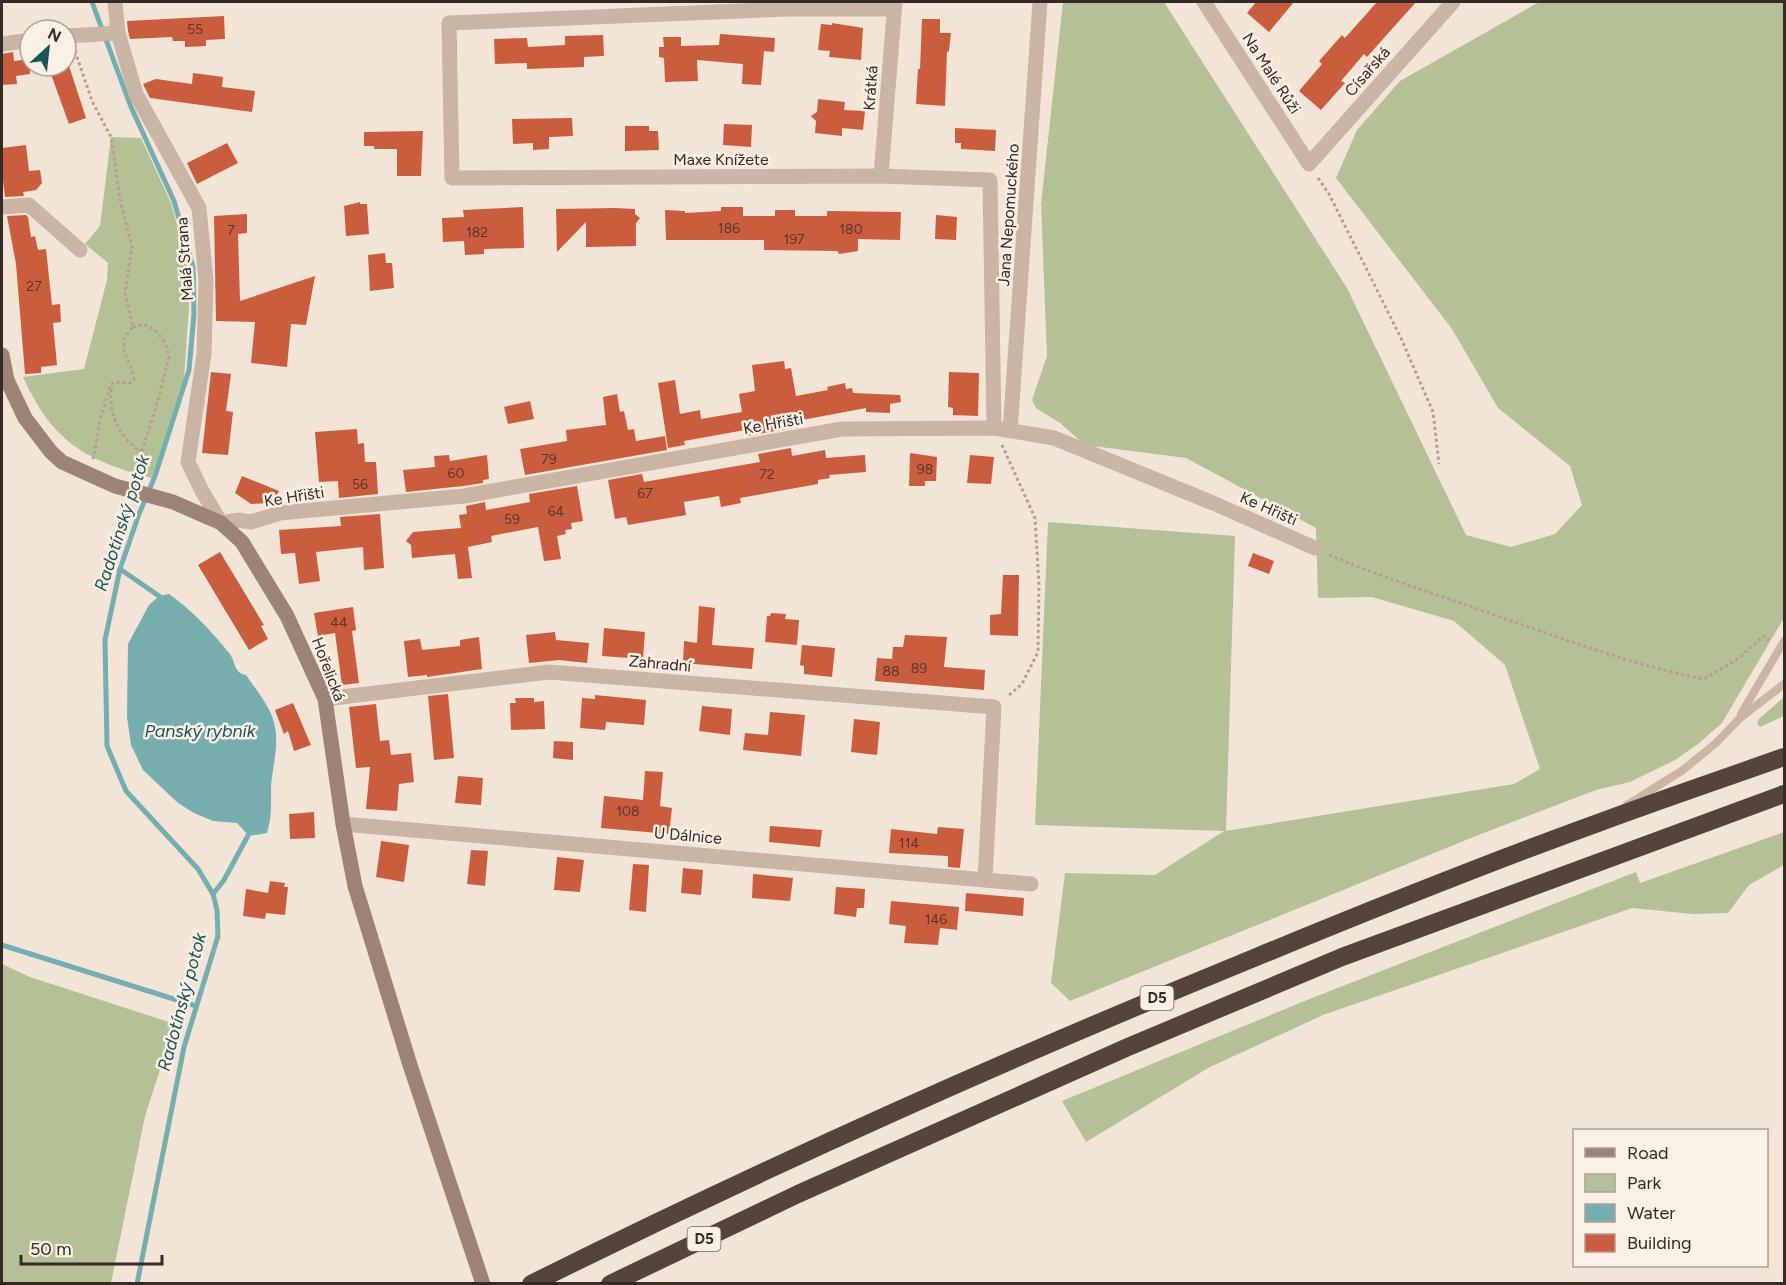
<svg xmlns="http://www.w3.org/2000/svg" width="1786" height="1285" font-family="Figtree,sans-serif">
<rect width="100%" height="100%" fill="#f2e5d8"/>
<g fill="#b4c197">
<polygon points="1063,2 1164,2 1347,288 1466,535 1511,547 1555,534 1582,505 1570,466 1498,408 1452,329 1336,178 1357,130 1400,81 1539,2 1784,2 1784,618 1722,723 1698,744 1675,760 1630,782 1596,790 1481,834 1070,1001 1051,983 1065,873 1155,875 1224,831 1035,825 1048,522 1235,536 1226,831 1514,784 1540,769 1505,665 1454,621 1372,597 1318,598 1316,528 1186,458 1085,445 1060,423 1036,408 1032,400 1047,356 1041,204"/>
<path d="M111 137 141 138 171 203 187 259 189 307 184 378 152 478C84 460 53 442 23 377L84 369 107 280 108 263 85 244 100 226Z"/>
<polygon points="1784,697 1784,716 1760,727 1757,724 1759,719"/>
<polygon points="1784,832 1784,865 1749,885 1728,913 1692,914 1632,908 1323,1015 1210,1067 1086,1142 1062,1101 1317,996 1636,872 1640,883"/>
<polygon points="2,964 30,977 175,1024 145,1116 111,1283 2,1283"/>
</g>
<path fill="#76aeb0" d="M169 594C192 610 212 632 230 654 236 663 234 673 246 675 257 691 272 708 275 727 279 747 272 768 271 787 271 803 272 817 267 833L249 836 237 823 213 821 194 813 178 803 143 770 131 745 127 717 128 644 149 605 159 596Z"/>
<g fill="none" stroke-linecap="round" stroke-linejoin="round">
<g stroke="#76aeb0" stroke-width="5">
<polyline points="92,2 131,107 174,201 193,267 194,314 189,370 155,476 139,514 120,569 105,640 107,746 126,791 198,869 213,894 217,910 218,936 184,1047 137,1284"/>
<polyline points="120,569 159,596 161,601"/>
<polyline points="213,894 224,880 251,830"/>
<polyline points="2,945 196,1006"/>
</g>
</g>
<g fill="#ca5d3d">
<polygon points="1256,2 1294,2 1269,32 1247,13"/>
<polygon points="1377,2 1416,2 1367,57 1364,54 1341,81 1345,83 1321,110 1299,91 1322,64 1319,61 1342,35 1345,38"/>
<polygon points="224,16 225,39 206,40 206,46 185,47 185,41 173,41 172,37 130,39 128,31 127,21"/>
<polygon points="922,19 940,19 940,33 951,33 949,51 947,52 945,106 916,104 918,69 920,69"/>
<polygon points="832,23 863,28 861,60 829,57 830,51 818,50 821,24 832,25"/>
<polygon points="720,34 775,38 774,52 764,51 761,85 742,84 743,64 697,60 698,81 665,82 664,58 659,57 659,47 664,47 663,37 681,37 681,46 719,45"/>
<polygon points="603,35 604,56 584,57 584,67 527,69 527,63 495,64 494,39 527,38 528,47 565,45 565,36"/>
<polygon points="13,52 14,61 30,59 30,74 16,76 17,84 2,85 2,54"/>
<polygon points="48,66 69,66 86,118 69,124"/>
<polygon points="193,73 223,77 222,87 255,91 252,112 150,98 143,84 156,79 192,84"/>
<polygon points="818,99 845,102 844,110 865,111 863,130 842,128 842,136 815,133 816,121 811,116 817,112"/>
<polygon points="572,118 573,136 549,137 549,149 533,150 533,143 513,144 512,119"/>
<polygon points="724,124 752,125 751,147 723,145"/>
<polygon points="625,126 649,126 649,131 658,131 659,150 625,151"/>
<polygon points="955,128 996,130 995,151 961,149 961,143 955,143"/>
<polygon points="423,131 421,176 397,176 397,149 374,149 374,146 364,146 364,132"/>
<polygon points="227,143 238,163 197,184 187,163"/>
<polygon points="26,145 29,171 40,170 42,183 36,190 23,192 24,196 5,197 2,173 2,148"/>
<polygon points="360,202 360,204 367,204 369,234 346,236 344,206"/>
<polygon points="523,207 524,248 484,249 484,254 465,255 464,241 443,242 442,218 464,217 463,210"/>
<polygon points="721,207 743,207 743,216 775,216 775,210 795,210 795,216 827,216 827,211 901,212 900,240 858,239 858,251 839,254 837,251 764,250 764,240 666,240 665,210 685,211 685,213 721,211"/>
<polygon points="615,208 635,209 635,214 640,218 636,223 636,246 586,247 586,222 557,252 556,209"/>
<polygon points="247,214 247,233 238,234 240,301 315,276 306,325 291,324 287,367 251,363 255,322 216,321 214,216"/>
<polygon points="26,215 28,217 31,237 35,236 38,250 46,249 52,305 60,304 61,322 53,323 57,365 41,367 41,373 25,374 16,264 7,216"/>
<polygon points="936,215 957,217 956,240 935,239"/>
<polygon points="385,253 386,263 392,263 394,288 370,291 368,255"/>
<polygon points="784,361 785,369 791,368 796,396 828,390 827,387 845,383 846,389 852,388 853,393 900,395 901,402 890,404 890,413 866,412 866,408 786,423 787,429 746,436 745,430 684,441 685,445 668,448 658,383 675,380 680,414 700,410 701,419 742,412 739,394 755,391 752,365"/>
<polygon points="211,372 231,374 226,411 233,412 228,455 202,453"/>
<polygon points="949,372 979,373 978,416 953,415 953,408 948,407"/>
<polygon points="617,394 620,412 624,411 628,430 634,429 636,441 665,436 667,450 525,475 520,449 567,441 566,430 606,425 603,397"/>
<polygon points="530,401 534,419 508,424 504,407"/>
<polygon points="357,429 358,444 364,443 365,462 376,462 378,494 339,498 338,481 319,482 315,432"/>
<polygon points="791,448 792,456 825,450 826,458 865,455 866,472 829,475 830,478 818,480 818,484 740,498 741,503 721,507 719,496 684,502 686,515 628,525 626,517 615,519 608,480 642,474 644,482 760,462 758,454"/>
<polygon points="910,453 937,457 936,481 925,481 925,486 909,486"/>
<polygon points="449,455 450,461 487,455 489,479 483,480 483,483 463,486 406,492 403,470 435,467 434,456"/>
<polygon points="970,455 994,457 991,484 967,483"/>
<polygon points="242,476 279,491 273,503 251,504 235,493"/>
<polygon points="577,486 583,521 571,523 572,529 565,530 566,534 557,536 561,559 544,561 538,527 491,536 492,542 468,547 472,578 458,579 455,554 412,558 411,545 406,541 413,532 461,528 459,515 467,514 466,506 485,502 486,510 530,502 529,494"/>
<polygon points="380,514 384,568 364,570 363,547 316,552 320,581 299,584 295,553 281,554 279,530 341,526 340,517"/>
<polygon points="220,552 264,625 261,626 268,639 249,650 198,565"/>
<polygon points="1253,553 1274,561 1269,574 1248,566"/>
<polygon points="1003,575 1019,575 1018,636 990,635 990,615 1001,614"/>
<polygon points="699,606 715,608 712,645 754,648 752,669 683,663 684,641 697,643"/>
<polygon points="353,607 356,630 352,631 359,683 342,685 335,633 318,636 314,613"/>
<polygon points="771,613 786,614 785,619 799,620 797,645 765,642 767,616 770,616"/>
<polygon points="604,628 645,632 643,659 602,656"/>
<polygon points="555,632 556,640 589,643 587,663 559,660 529,663 526,635"/>
<polygon points="905,635 947,637 944,667 985,670 984,690 875,681 877,658 892,659 893,647 903,647"/>
<polygon points="479,637 482,669 427,677 427,675 408,677 404,641 420,639 422,650 460,646 460,640"/>
<polygon points="802,645 835,648 832,677 804,674 804,666 800,665"/>
<polygon points="448,694 454,758 434,760 428,696"/>
<polygon points="595,695 646,700 644,725 606,722 605,730 580,728 582,698 595,699"/>
<polygon points="515,698 534,698 534,702 544,701 545,729 511,730 510,703 516,703"/>
<polygon points="293,703 311,745 294,751 288,731 284,734 275,710"/>
<polygon points="376,704 380,741 389,740 391,755 411,753 414,782 399,784 397,811 366,809 370,767 356,768 349,707"/>
<polygon points="702,706 732,709 730,735 699,731"/>
<polygon points="770,712 805,715 801,756 743,750 745,733 768,735"/>
<polygon points="854,719 880,722 877,755 851,752"/>
<polygon points="554,741 573,742 573,760 553,758"/>
<polygon points="645,771 663,772 660,806 672,808 669,834 601,828 604,796 643,800"/>
<polygon points="458,776 483,778 481,805 455,803"/>
<polygon points="314,812 315,838 290,839 289,814"/>
<polygon points="770,826 822,830 820,847 769,842"/>
<polygon points="938,827 964,829 960,868 948,867 948,856 889,853 891,829 937,834"/>
<polygon points="381,841 409,845 404,882 376,877"/>
<polygon points="471,850 488,851 485,886 467,884"/>
<polygon points="557,857 584,860 580,892 554,890"/>
<polygon points="633,864 649,865 646,912 629,910"/>
<polygon points="683,868 703,870 701,895 681,893"/>
<polygon points="753,874 793,878 790,901 752,898"/>
<polygon points="270,881 285,883 284,887 288,887 285,915 266,913 265,919 243,916 246,889 268,893"/>
<polygon points="836,887 865,889 864,908 857,908 856,917 834,914"/>
<polygon points="966,893 1024,898 1023,916 965,911"/>
<polygon points="891,901 959,907 957,930 940,928 938,945 904,943 906,926 889,924"/>
</g>
<g fill="none" stroke-linecap="round" stroke-linejoin="round">
<g stroke="#b69e8e" stroke-width="3" stroke-dasharray="3 3" stroke-linecap="butt">
<path d="M75 51 92 101 111 137 120 199 132 247 125 293 133 327C112 349 132 357 134 380L130 383 116 382 111 384 101 417 93 459"/>
<polyline points="1318,178 1329,194 1400,336 1433,412 1439,464"/>
<path d="M133 327 144 324C158 330 167 342 169 357L156 407 134 475"/>
<path d="M111 389C109 417 119 435 141 453"/>
<polyline points="1002,445 1035,518 1039,585 1038,652 1022,684 1007,697"/>
<path d="M1329 555C1384 578 1441 596 1498 616 1566 640 1633 665 1704 679L1739 658 1763 636 1769 640"/>
</g>
<g stroke="#cab4a3" stroke-width="8">
<polyline points="1741,714 1784,641"/>
<polyline points="1627,805 1683,770 1716,743 1740,718 1784,684"/>
</g>
<g stroke="#cab4a3" stroke-width="15">
<polyline points="115,2 118,33 136,94 199,208 206,280 204,354 188,462 202,491 221,523 239,520 251,522 280,513 464,496 842,429 994,428 1054,438 1213,503 1315,548"/>
<polyline points="1204,2 1309,164 1453,2"/>
<polyline points="894,9 786,9 449,23 452,178 881,176 990,180 994,428"/>
<polyline points="66,36 118,33"/>
<polyline points="2,44 30,40"/>
<polyline points="881,176 895,2"/>
<polyline points="2,207 29,205 80,250"/>
<polyline points="1010,431 1040,2"/>
<polyline points="325,699 549,672 994,707 985,879"/>
<polyline points="343,824 1031,884"/>
</g>
<polyline stroke="#9d8375" stroke-width="15" points="2,355 7,380 25,418 51,452 62,462 115,486 173,502 221,523 242,542 287,616 325,699 343,824 355,886 410,1065 483,1284"/>
<g stroke="#56443c" stroke-width="18">
<path d="M531 1284C768 1166 1009 1058 1254 958 1368 911 1482 865 1598 823 1660 800 1722 779 1784 757"/>
<polyline points="610,1284 798,1194 1128,1047 1342,957 1784,794"/>
</g>
</g>
<g text-anchor="middle" stroke-width="5" stroke-linejoin="round" paint-order="stroke">
<g font-size="14" fill="#5a372c">
<text x="195" y="34">55</text>
<text x="729" y="233">186</text>
<text x="851" y="234">180</text>
<text x="231" y="235">7</text>
<text x="477" y="237">182</text>
<text x="794" y="244">197</text>
<text x="34" y="291">27</text>
<text x="549" y="464">79</text>
<text x="925" y="474">98</text>
<text x="456" y="478">60</text>
<text x="767" y="479">72</text>
<text x="360" y="489">56</text>
<text x="645" y="498">67</text>
<text x="556" y="516">64</text>
<text x="512" y="524">59</text>
<text x="339" y="627">44</text>
<text x="919" y="673">89</text>
<text x="891" y="676">88</text>
<text x="628" y="816">108</text>
<text x="909" y="848">114</text>
<text x="936" y="924">146</text>
</g>
<g fill="#f9efe4" stroke="#70655f" stroke-width="1.5">
<rect x="1140.5" y="986" width="33" height="24" rx="4.5"/>
<rect x="687.5" y="1227" width="33" height="24" rx="4.5"/>
</g>
<g font-size="15" font-weight="bold" fill="#352a26">
<text x="1157" y="1003">D5</text>
<text x="704" y="1244">D5</text>
</g>
<g font-size="16" fill="#352a26" stroke="#f9efe4">
<text transform="translate(1367 71) rotate(-49)" y="6">Císařská</text>
<text transform="translate(1272 73) rotate(57)" y="6">Na Malé Růži</text>
<text transform="translate(870 88) rotate(-86)" y="6">Krátká</text>
<text x="721" y="165">Maxe Knížete</text>
<text transform="translate(1008 215) rotate(-86)" y="6">Jana Nepomuckého</text>
<text transform="translate(184 259) rotate(-94)" y="6">Malá Strana</text>
<text transform="translate(773 423) rotate(-10)" y="6">Ke Hřišti</text>
<text transform="translate(294 496) rotate(-9)" y="6">Ke Hřišti</text>
<text transform="translate(1269 508) rotate(24)" y="6">Ke Hřišti</text>
<text transform="translate(660 663) rotate(5)" y="6">Zahradní</text>
<text transform="translate(329 669) rotate(69)" y="6">Hořelická</text>
<text transform="translate(688 835) rotate(5)" y="6">U Dálnice</text>
</g>
<g font-size="18" font-style="italic" fill="#1a5457" stroke="#f9efe4">
<text transform="translate(122 523) rotate(-72)" y="6">Radotínský potok</text>
<text x="200" y="737">Panský rybník</text>
<text transform="translate(182 1002) rotate(-75)" y="6">Radotínský potok</text>
</g>
</g>
<rect width="1786" height="1285" fill="none" stroke="#352a26" stroke-width="6"/>
<rect x="1573" y="1129" width="195" height="138" fill="#f9efe4" stroke="#aba098" stroke-width="1.5"/>
<rect x="1585" y="1148" width="30" height="9" fill="#9d8375" stroke="#aba098" stroke-width="1.5"/>
<text x="1627" y="1159" font-size="18" fill="#352a26">Road</text>
<rect x="1585" y="1174" width="30" height="18" fill="#b4c197" stroke="#aba098" stroke-width="1.5"/>
<text x="1627" y="1189" font-size="18" fill="#352a26">Park</text>
<rect x="1585" y="1204" width="30" height="18" fill="#76aeb0" stroke="#aba098" stroke-width="1.5"/>
<text x="1627" y="1219" font-size="18" fill="#352a26">Water</text>
<rect x="1585" y="1234" width="30" height="18" fill="#ca5d3d" stroke="#aba098" stroke-width="1.5"/>
<text x="1627" y="1249" font-size="18" fill="#352a26">Building</text>
<g transform="translate(48 48) rotate(27)"><circle r="28" fill="#f9efe4" stroke="#aba098" stroke-width="1.5"/>
<path d="M0-4.5L10 22L0 15L-10 22Z" fill="#1a5457"/>
<text y="-9" font-size="16" font-weight="bold" text-anchor="middle" fill="#352a26">N</text>
</g>
<path d="M21 1255v9h141v-9" fill="none" stroke="#352a26" stroke-width="3"/>
<text x="30" y="1255" font-size="18" fill="#352a26" stroke="#f9efe4" stroke-width="4.5" paint-order="stroke">50 m</text>
</svg>
